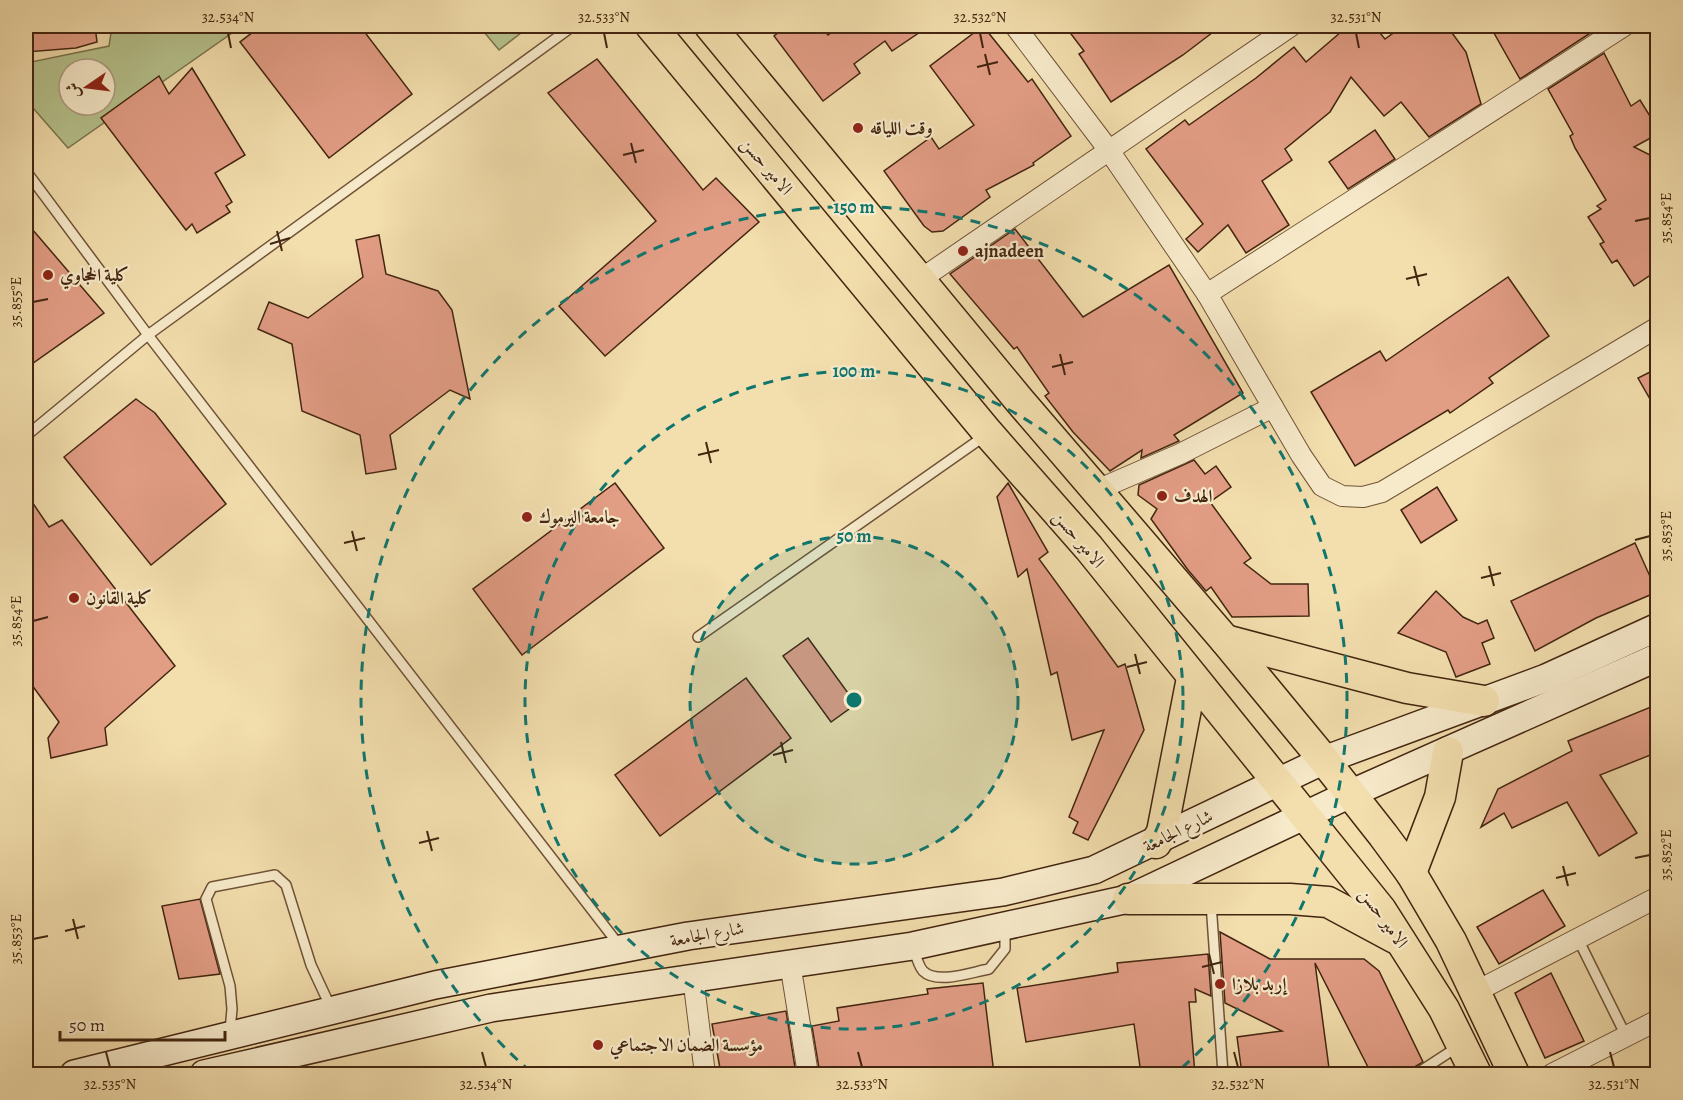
<svg xmlns="http://www.w3.org/2000/svg" width="1683" height="1100" font-family="Alegreya,Amiri,serif">
<rect width="100%" height="100%" fill="#f3dead"/>
<filter id="stains"><feTurbulence type="fractalNoise" baseFrequency=".00333" numOctaves="4"/><feColorMatrix values="0 0 0 0 .2 0 0 0 0 .09 0 0 0 0 .02 0 0 0 .5 -.17"/></filter>
<radialGradient id="worn" r=".72"><stop offset=".6" stop-color="#630" stop-opacity="0"/><stop offset="1" stop-color="#630" stop-opacity=".3"/></radialGradient>
<g fill="#b6c28d" stroke="#7c744e" stroke-width="1.5" fill-rule="evenodd">
<path d="M112 26H242L68 148 26 100V63L109 46ZM69 69H105V105H69Z"/>
<polygon points="479,26 530,26 499,50"/>
</g>
<g fill="#e29d85" stroke="#432510" stroke-width="1.5">
<polygon points="26,26 95,26 97,42 76,48 26,52"/>
<polygon points="261,26 360,26 412,94 329,158 240,42"/>
<polygon points="787,26 821,26 828,35 841,26 929,26 892,51 885,41 854,64 860,73 823,101 774,36"/>
<polygon points="983,26 1028,82 1032,79 1071,136 1033,163 1034,165 986,190 990,197 943,231 932,232 924,226 884,171 931,137 939,149 974,125 930,66"/>
<polygon points="1065,26 1221,26 1183,55 1111,102 1079,54 1084,51"/>
<polygon points="1348,26 1374,26 1385,39 1403,26 1447,26 1466,52 1481,104 1429,137 1401,102 1384,116 1351,77 1330,112 1285,149 1292,160 1262,181 1289,225 1246,253 1228,225 1198,252 1186,239 1203,224 1146,149 1185,120 1189,125 1256,78 1294,47 1306,62"/>
<polygon points="1490,26 1588,26 1592,32 1520,79"/>
<polygon points="1604,53 1631,106 1640,100 1658,129 1658,134 1634,147 1658,159 1658,270 1634,286 1617,260 1612,263 1600,244 1604,242 1588,217 1601,209 1597,206 1606,200 1575,148 1570,136 1573,134 1548,89"/>
<polygon points="597,59 703,190 716,178 759,222 605,356 559,306 656,221 548,93"/>
<polygon points="192,68 245,155 215,173 232,202 226,206 230,212 197,233 192,224 186,230 101,118 159,76 169,94"/>
<polygon points="1375,130 1395,159 1348,189 1329,162"/>
<polygon points="26,222 104,313 26,368"/>
<polygon points="1015,229 1083,317 1169,265 1243,393 1174,435 1179,441 1141,458 1142,450 1110,471 1073,432 1045,396 1049,393 1017,347 1014,349 950,274"/>
<polygon points="379,235 386,274 438,291 452,310 470,399 450,390 390,435 396,469 366,474 360,435 302,411 292,344 258,329 269,302 308,318 363,277 356,240"/>
<polygon points="1508,277 1549,336 1489,378 1493,383 1450,413 1448,410 1355,466 1311,392 1380,351 1386,361"/>
<polygon points="1658,368 1658,413 1638,378"/>
<polygon points="136,399 155,413 226,504 151,565 64,457"/>
<polygon points="1194,460 1205,474 1216,466 1231,487 1210,502 1251,558 1244,563 1271,584 1308,584 1309,616 1232,617 1211,587 1206,591 1188,570 1151,519 1157,509 1138,495 1139,485"/>
<polygon points="615,483 664,548 522,655 473,589"/>
<polygon points="1008,483 1048,552 1039,559 1118,667 1125,664 1144,730 1088,840 1073,833 1078,822 1069,817 1104,730 1072,740 1057,672 1051,675 1027,569 1018,577 997,497"/>
<polygon points="1437,487 1457,520 1421,543 1401,510"/>
<polygon points="26,493 49,527 62,520 175,666 105,728 107,745 51,758 48,738 59,722 26,677"/>
<polygon points="1635,543 1657,592 1596,618 1535,651 1511,601"/>
<polygon points="1436,591 1463,617 1478,624 1487,620 1494,638 1482,643 1490,664 1456,677 1446,652 1398,633"/>
<polygon points="808,638 856,704 831,722 783,656"/>
<polygon points="746,678 791,738 660,836 615,775"/>
<polygon points="1658,704 1658,752 1600,775 1637,833 1599,856 1567,802 1512,828 1504,813 1481,827 1498,789 1572,751 1568,741"/>
<polygon points="1543,890 1565,926 1499,964 1477,927"/>
<polygon points="200,899 220,974 179,979 162,906"/>
<polygon points="1220,932 1270,959 1364,959 1379,971 1423,1062 1413,1068 1371,1073 1315,963 1329,1068 1278,1074 1242,1074 1237,1037 1282,1031 1225,1003"/>
<polygon points="1208,954 1211,996 1195,989 1196,1002 1189,1002 1195,1074 1141,1074 1134,1024 1026,1042 1017,988 1118,972 1117,963"/>
<polygon points="1551,973 1584,1041 1545,1058 1515,993"/>
<polygon points="983,983 994,1074 820,1074 812,1026 839,1021 837,1008 928,994 927,989"/>
<polygon points="786,1011 796,1074 721,1074 712,1024"/>
</g>
<g fill="none" stroke-linecap="round" stroke-linejoin="round">
<g stroke="#6f5337" stroke-width="12">
<g id="lane">
<polyline points="26,171 148,335 619,945"/>
<polyline points="26,436 148,335 573,26"/>
<polyline points="698,637 986,435"/>
<polyline points="1211,903 1223,1074"/>
<polyline points="1578,939 1626,1036"/>
<path d="M914 949C916 956 918 965 923 971 937 985 972 972 989 969L1005 949V928"/>
<polyline points="230,1031 232,1009 230,986 206,899 212,887 275,875 286,885 311,965 331,1008"/>
<polyline points="1416,1074 1459,1046"/>
</g>
</g>
<g stroke="#6f5337" stroke-width="22">
<g id="street">
<polyline points="1015,26 1108,149 1207,294 1301,455 1322,486 1342,496 1363,497 1382,492 1658,327"/>
<polyline points="921,279 1291,26"/>
<polyline points="1207,294 1624,26"/>
<polyline points="1097,490 1180,454 1273,407"/>
<polyline points="790,963 808,1074"/>
<polyline points="693,977 705,1074"/>
<polyline points="1475,992 1658,897"/>
<polyline points="1552,1074 1658,1020"/>
</g>
</g>
<g stroke="#432510" stroke-width="30">
<g id="secondary">
<polyline points="74,1074 435,985 688,936 1003,892 1094,870 1324,760 1546,678 1658,627"/>
<polyline points="204,1074 491,1008 913,946 1128,899 1350,794 1658,657"/>
</g>
</g>
<g stroke="#432510" stroke-width="33">
<g id="primary">
<polyline points="651,26 988,433 1089,548 1381,910 1444,1009 1476,1074"/>
<polyline points="710,26 1019,400 1225,640 1324,760 1383,835 1411,873 1451,941 1514,1074"/>
<polyline points="1225,640 1407,688 1484,701"/>
<polyline points="1156,843 1162,832 1192,678"/>
<polyline points="1411,873 1440,797 1448,752"/>
<polyline points="1128,899 1290,899 1328,902 1395,938"/>
</g>
</g>
<use href="#lane" stroke="#f7eaca" stroke-width="9"/>
<use href="#street" stroke="#f7eaca" stroke-width="20"/>
<use href="#secondary" stroke="#f7eaca" stroke-width="27"/>
<use href="#primary" stroke="#f3dead" stroke-width="30"/>
</g>
<path fill="none" stroke="#432510" stroke-width="2" d="M228 33 231 48M604 33 607 48M980 33 983 48M1356 33 1359 48M985 54 990 75M977 67 998 62M631 143 636 163M623 155 644 150M1635 221 1650 218M277 231 282 251M270 244 290 238M1414 266 1419 286M1406 279 1427 274M33 302 48 299M1060 354 1065 375M1052 367 1073 362M706 442 711 463M698 455 719 450M352 531 357 551M1635 540 1650 536M344 543 365 538M1489 566 1494 586M1481 578 1501 573M33 621 48 617M1135 654 1140 674M1127 667 1147 662M781 742 786 763M773 755 793 750M427 831 432 851M419 843 439 838M1635 858 1650 855M1563 866 1568 886M1556 878 1576 873M73 919 78 939M65 931 85 926M33 939 48 936M1209 954 1214 974M1202 967 1222 962M106 1052 110 1067M482 1052 486 1067M858 1052 862 1067M1234 1052 1238 1067M1610 1052 1614 1067"/>
<circle cx="854" cy="700" r="164" fill="#0f766e" fill-opacity=".12"/>
<g fill="none" stroke="#0f766e" stroke-width="3" stroke-dasharray="10 8">
<circle cx="854" cy="700" r="164"/>
<circle cx="854" cy="700" r="329"/>
<path d="M531 1072A493 493 0 1 1 1177 1072"/>
</g>
<g fill="#8f2418" stroke="#f7eaca" stroke-width="2">
<circle cx="858" cy="128" r="6"/>
<circle cx="963" cy="251" r="6"/>
<circle cx="48" cy="275" r="6"/>
<circle cx="1162" cy="496" r="6"/>
<circle cx="527" cy="517" r="6"/>
<circle cx="74" cy="598" r="6"/>
<circle cx="1220" cy="984" r="6"/>
<circle cx="598" cy="1045" r="6"/>
</g>
<g text-anchor="middle" stroke-width="4.5" stroke-linejoin="round" paint-order="stroke">
<g font-size="18" font-weight="bold" fill="#432510" stroke="#f7eaca" text-anchor="start">
<text x="870" y="134">وقت اللياقه</text>
<text x="975" y="257">ajnadeen</text>
<text x="60" y="281">كلية الحجاوي</text>
<text x="1174" y="502">الهدف</text>
<text x="539" y="523">جامعة اليرموك</text>
<text x="86" y="604">كلية القانون</text>
<text x="1232" y="990">إربد بلازا</text>
<text x="610" y="1051">مؤسسة الضمان الاجتماعي</text>
</g>
<g font-size="18" fill="#432510" stroke="#f7eaca">
<text transform="translate(767 166) rotate(50)" y="6">الامير حسن</text>
<text transform="translate(1079 539) rotate(50)" y="6">الامير حسن</text>
<text transform="translate(1178 831) rotate(-26)" y="6">شارع الجامعة</text>
<text transform="translate(1384 918) rotate(54)" y="6">الامير حسن</text>
<text transform="translate(707 934) rotate(-10)" y="6">شارع الجامعة</text>
</g>
</g>
<circle cx="854" cy="700" r="9" fill="#0f766e" stroke="#f7eaca" stroke-width="3"/>
<g font-size="18" text-anchor="middle" font-weight="bold" fill="#0f766e" stroke="#f7eaca" stroke-width="4.5" stroke-linejoin="round" paint-order="stroke">
<text x="854" y="213">150 m</text>
<text x="854" y="377">100 m</text>
<text x="854" y="542">50 m</text>
</g>
<rect width="1683" height="1100" fill="none" stroke="#f3dead" stroke-width="66"/>
<g transform="translate(87 87) rotate(256)"><circle r="28" fill="#f7eaca" stroke="#af9b80" stroke-width="1.5"/>
<path d="M0-4.5L10 22L0 15L-10 22Z" fill="#8f2418"/>
<text y="-9" font-size="16" font-weight="bold" text-anchor="middle" fill="#432510">ش</text>
</g>
<path d="M60 1031v9h165v-9" fill="none" stroke="#432510" stroke-width="3"/>
<text x="69" y="1031" font-size="18" fill="#432510" stroke="#f7eaca" stroke-width="4.5" paint-order="stroke">50 m</text>
<rect x="33" y="33" width="1617" height="1034" fill="none" stroke="#432510" stroke-width="2"/>
<g font-size="15" text-anchor="middle" fill="#432510">
<text x="228" y="22">32.534°N</text>
<text x="604" y="22">32.533°N</text>
<text x="980" y="22">32.532°N</text>
<text x="1356" y="22">32.531°N</text>
<text transform="translate(1666 218) rotate(-90)" y="5">35.854°E</text>
<text transform="translate(16 302) rotate(-90)" y="5">35.855°E</text>
<text transform="translate(1666 536) rotate(-90)" y="5">35.853°E</text>
<text transform="translate(16 621) rotate(-90)" y="5">35.854°E</text>
<text transform="translate(1666 855) rotate(-90)" y="5">35.852°E</text>
<text transform="translate(16 939) rotate(-90)" y="5">35.853°E</text>
<text x="110" y="1089">32.535°N</text>
<text x="486" y="1089">32.534°N</text>
<text x="862" y="1089">32.533°N</text>
<text x="1238" y="1089">32.532°N</text>
<text x="1614" y="1089">32.531°N</text>
</g>
<rect width="100%" height="100%" filter="url(#stains)"/>
<rect width="100%" height="100%" fill="url(#worn)"/>
</svg>
